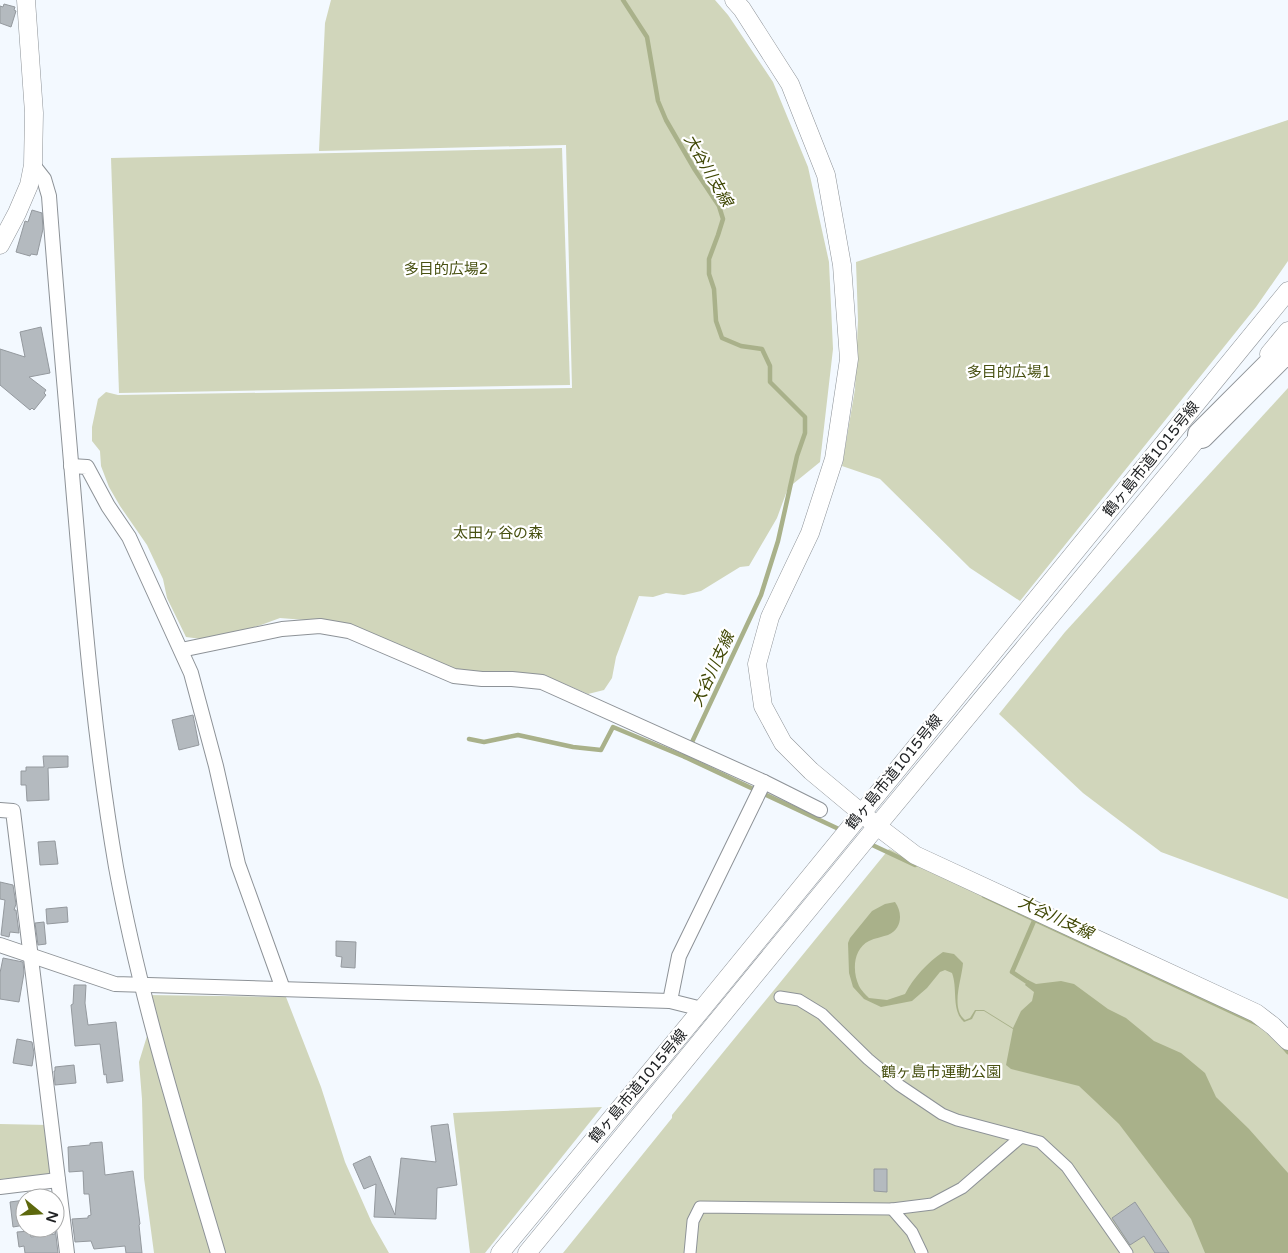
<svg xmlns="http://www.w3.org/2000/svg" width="1288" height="1253" font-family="'Varela Round','Noto Sans JP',sans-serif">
<rect width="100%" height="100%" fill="#f3f9ff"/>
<g fill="#d1d6bb">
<polygon points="331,0 715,0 728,15 773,82 808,167 829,262 833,349 820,462 788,488 777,518 749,566 740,567 701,591 684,595 666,593 653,597 639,596 616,657 612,678 604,690 588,694 558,681 529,675 459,674 330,622 280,618 261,625 226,635 201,639 186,637 167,598 163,579 147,545 120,506 109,487 101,466 100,451 92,441 92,427 98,399 106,392 118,395 572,388 566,145 319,151 325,23"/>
<polygon points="1288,120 1288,261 1256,307 1020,601 970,568 880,479 842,466 855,389 858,320 856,262"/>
<polygon points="562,148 570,385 119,393 111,158"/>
<polygon points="1288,388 1288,899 1161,852 1083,793 999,714 1065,632"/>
<polygon points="889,849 1267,1023 1288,1043 1288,1253 563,1253 672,1118 672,1115"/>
<polygon points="146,995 286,997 321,1087 345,1162 372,1223 389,1253 154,1253 144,1178 142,1099 139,1062 147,1036 145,1013"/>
<polygon points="602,1107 485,1253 470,1253 453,1113"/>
<polygon points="0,1124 48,1125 54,1176 0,1179"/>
</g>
<path fill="#a9b18a" d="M895 902C903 913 902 929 888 935 882 937 875 938 869 941 853 949 852 971 859 986 861 990 866 995 869 998L887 1000 905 994C914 977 927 963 943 952L954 954 963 963C962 979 950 1008 965 1020L970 1018 975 1010H984L1013 1028 1021 1011 1032 1001 1034 992 1025 985 1028 980 1036 984 1061 981 1074 984 1108 1009 1126 1018 1154 1041 1181 1053 1205 1073 1216 1097 1249 1129 1288 1173V1253H1205L1191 1219 1119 1124 1096 1102 1079 1086 1011 1069 1006 1065 1013 1029 984 1011H976L972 1019 964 1022C951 1010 958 989 952 973L945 970 940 972 927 988 912 1001 881 1007 864 999 853 987 849 973 848 943 850 938 872 911 885 904Z"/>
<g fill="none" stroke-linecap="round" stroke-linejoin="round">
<g stroke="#a9b18a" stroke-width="4.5">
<polyline points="623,0 647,37 658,101 666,120 695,170 719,206 723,219 718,235 709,259 709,274 714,289 716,321 722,338 741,346 762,349 770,366 770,382 805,417 805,433 797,456 778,541 761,595 685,757 843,831"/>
<polyline points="469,739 484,742 518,735 573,747 601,750 613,727 685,757"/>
<polyline points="868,843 915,865"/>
<polyline points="984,896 1260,1025"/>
<polyline points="1027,982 1012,972 1034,921"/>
<polyline points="1282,1045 1288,1052"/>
</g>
</g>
<g fill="#b4babf" stroke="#94999e">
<polygon points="4,4 15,7 14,10 16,11 11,27 0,23 0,6 3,7"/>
<polygon points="32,210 42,213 43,229 37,255 31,254 30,256 16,252 25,221 28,222"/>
<polygon points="41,327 50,373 29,377 46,390 44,393 46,395 34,410 32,408 30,410 0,385 0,349 25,357 20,332"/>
<polygon points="193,715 199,745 179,750 172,720"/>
<polygon points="43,756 68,756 68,767 48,768 49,800 27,801 26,785 21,785 21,771 26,771 26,767 44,767"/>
<polygon points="55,841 58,864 40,865 38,842"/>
<polygon points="0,882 13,885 16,904 14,910 16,910 19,933 10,932 9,937 1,935 5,900 0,899"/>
<polygon points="67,907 68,922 47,924 46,909"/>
<polygon points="44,922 46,944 38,945 35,923"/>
<polygon points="336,941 356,942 355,968 341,967 342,957 336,956"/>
<polygon points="3,958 23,962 24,973 19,1002 0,999 0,973"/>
<polygon points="74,985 86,985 85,1003 88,1025 116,1022 123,1081 107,1083 106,1074 104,1075 100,1044 75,1046 71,1005 73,1004"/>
<polygon points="17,1039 32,1042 34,1053 32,1066 13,1063"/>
<polygon points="74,1065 76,1083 55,1085 54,1071 55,1071 55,1067"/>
<polygon points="448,1124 457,1185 437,1188 436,1219 374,1217 376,1184 364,1189 353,1164 370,1156 395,1215 401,1158 436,1162 431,1126"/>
<polygon points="102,1142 105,1175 133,1171 140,1224 139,1225 142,1253 126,1253 125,1246 94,1249 91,1241 75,1242 72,1219 88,1218 88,1216 91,1215 89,1194 84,1194 83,1171 69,1172 68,1147 90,1145 90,1143"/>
<polygon points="874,1169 887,1169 887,1192 874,1191"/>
<polygon points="25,1200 25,1225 13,1227 10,1202"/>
<polygon points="1135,1202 1169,1253 1155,1253 1144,1236 1130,1245 1112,1218"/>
<polygon points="55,1227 58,1253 25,1253 24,1246 19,1247 17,1232 30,1231 31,1237 55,1234"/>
</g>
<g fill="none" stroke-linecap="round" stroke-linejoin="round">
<g stroke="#8d9297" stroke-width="13">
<g id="pedestrian">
<polyline points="780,997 799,1000 822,1014 868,1059 899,1085 942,1114 957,1120 1021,1137"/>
<polyline points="690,1253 693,1221 700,1207 892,1209"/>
<polyline points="922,1253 912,1232 892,1209 932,1204 962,1188 1021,1137 1040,1142 1067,1167 1127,1253"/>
</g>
</g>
<g stroke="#8d9297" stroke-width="16">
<g id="minor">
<path d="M33 165 44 179 49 196C56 292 65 389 73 486 84 615 94 739 116 867 140 998 180 1125 218 1253"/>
<polyline points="71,466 87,467 108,506 129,537 191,673 216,766 238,864 283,989"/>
<polyline points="181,650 282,629 320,626 349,631 454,676 482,679 512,679 542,682 764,782 820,810"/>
<polyline points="0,810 13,811 67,1253"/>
<polyline points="0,945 115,984 670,1001"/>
<polyline points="702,1009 670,1001 679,956 764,782"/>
<polyline points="0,1187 58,1180"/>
</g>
</g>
<g stroke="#8d9297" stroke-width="19">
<g id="tertiary">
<polyline points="734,0 742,9 790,84 826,175 842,265 849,359 834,459 810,533 770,617 757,664 763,706 783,743 811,771 877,826 915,855 1256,1013 1273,1026 1288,1041"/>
<polyline points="0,245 17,213 29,185 33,165 34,113 26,0"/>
<polyline points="1269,354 1288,331"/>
<polyline points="500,1253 702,1009 1288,291"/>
<polyline points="527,1253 877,826 1207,427"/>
</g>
</g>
<g stroke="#8d9297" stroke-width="28">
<polyline id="motorway" points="1201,435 1288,348"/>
</g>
<use href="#pedestrian" stroke="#fff" stroke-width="11"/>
<use href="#minor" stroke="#fff" stroke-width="14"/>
<use href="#tertiary" stroke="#fff" stroke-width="18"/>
<use href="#motorway" stroke="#fff" stroke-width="26"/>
</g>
<g text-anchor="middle" stroke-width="4.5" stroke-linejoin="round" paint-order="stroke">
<g font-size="15" fill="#485112" stroke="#fff">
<text x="446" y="274">多目的広場2</text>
<text x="1009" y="377">多目的広場1</text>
<text x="498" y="538">太田ヶ谷の森</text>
<text x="941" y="1077">鶴ヶ島市運動公園</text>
</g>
<g font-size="15" fill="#202224" stroke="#fff">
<text transform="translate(1151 459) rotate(-51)" y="5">鶴ヶ島市道1015号線</text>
<text transform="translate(894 772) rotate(-51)" y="5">鶴ヶ島市道1015号線</text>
<text transform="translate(638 1086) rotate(-50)" y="5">鶴ヶ島市道1015号線</text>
</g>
<g font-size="16" font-style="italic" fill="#404805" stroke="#fff">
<text transform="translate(709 170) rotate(60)" y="6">大谷川支線</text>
<text transform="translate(712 669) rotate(-65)" y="6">大谷川支線</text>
<text transform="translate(1056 917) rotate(25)" y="6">大谷川支線</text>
</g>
</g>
<g transform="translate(40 1213) rotate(108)"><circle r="24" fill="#ffffff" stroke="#a6a7a7"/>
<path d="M0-4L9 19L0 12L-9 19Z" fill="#5d680d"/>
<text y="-8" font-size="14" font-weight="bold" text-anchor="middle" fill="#202224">N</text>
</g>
</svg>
